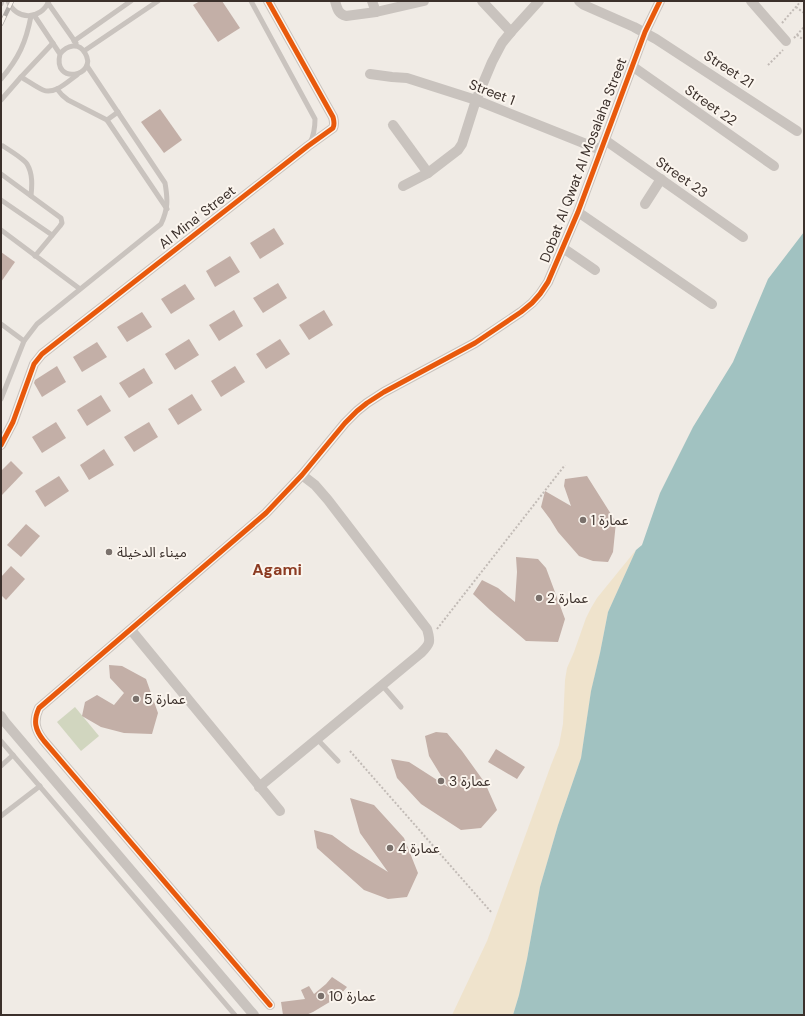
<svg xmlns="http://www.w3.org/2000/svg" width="805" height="1016" font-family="'DM Sans','Noto Sans Arabic',sans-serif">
<rect width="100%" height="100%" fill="#f0ebe5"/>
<polygon fill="#d1d6bf" points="75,707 99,736 81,751 57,722"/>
<polygon fill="#efe3cc" points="636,550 608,612 600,653 591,692 581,758 558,825 540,887 527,959 519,995 513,1015 452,1015 487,941 551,765 559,745 563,724 565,680 567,668 574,652 586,618 591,608 597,598"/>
<polygon fill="#a1c2c1" points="804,232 804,1015 513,1015 519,995 527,959 540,887 558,825 581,758 591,691 600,653 608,612 636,550 642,545 660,493 693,427 733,362 768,279"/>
<g fill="#c3afa7">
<polygon points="200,1 222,1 240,28 218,42 193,5"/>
<polygon points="160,109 182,140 164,153 141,122"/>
<polygon points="274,228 284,244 260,259 250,243"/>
<polygon points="1,252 15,262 1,282"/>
<polygon points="230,256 240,272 215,287 206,271"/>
<polygon points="278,283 287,298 263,313 253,298"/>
<polygon points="185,284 195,299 171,314 161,299"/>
<polygon points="234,310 243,326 219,341 209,325"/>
<polygon points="324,310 333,325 309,340 299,325"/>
<polygon points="142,312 152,327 127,342 117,327"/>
<polygon points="189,339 199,355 175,370 165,354"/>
<polygon points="280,339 290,354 266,369 256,354"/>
<polygon points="97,342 107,357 82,372 73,357"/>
<polygon points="57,366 66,382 42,397 34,383 35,380"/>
<polygon points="235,366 245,382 221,397 211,381"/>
<polygon points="144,368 153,383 129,398 119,383"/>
<polygon points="192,394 202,410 178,425 168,409"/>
<polygon points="101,395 111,411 87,426 77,410"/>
<polygon points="56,422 66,438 42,453 32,437"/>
<polygon points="149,422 158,437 134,452 124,437"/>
<polygon points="104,449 114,465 89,480 80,465"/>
<polygon points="11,461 23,473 1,496 1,471"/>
<polygon points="59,476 69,491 45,507 35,491"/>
<polygon points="587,476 616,522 613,552 608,562 593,561 579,556 558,532 550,519 541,507 545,491 571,506 564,486 565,479"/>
<polygon points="26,524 40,536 21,557 7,545"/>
<polygon points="516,557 538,559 546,568 565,619 558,642 526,641 490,610 473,594 482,580 498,588 515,602 517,572"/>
<polygon points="11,566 25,579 6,600 1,595 1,577"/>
<polygon points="109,665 122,666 146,679 158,713 152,734 124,733 101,727 82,716 85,702 97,695 114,705 124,693 110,678"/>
<polygon points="436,732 447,733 462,751 485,783 497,810 481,828 461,830 421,804 397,778 391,759 409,762 448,787 429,756 425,736"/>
<polygon points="496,749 525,767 517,779 488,762"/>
<polygon points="350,798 374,805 404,838 418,873 407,897 388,899 364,890 317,848 314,830 332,835 351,849 388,872 360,833"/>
<polygon points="332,977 347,987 340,995 333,1000 313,1012 306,1015 283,1015 281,1002 305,999 301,990 309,986 314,994 326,984"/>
</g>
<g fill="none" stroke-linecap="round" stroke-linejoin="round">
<g stroke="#c2bbb6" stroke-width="2" stroke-dasharray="2 2" stroke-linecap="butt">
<polyline points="796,7 804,13"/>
<polyline points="782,23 801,1"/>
<polyline points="797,35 804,40"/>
<polyline points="794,38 804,27"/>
<polyline points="768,65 783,50"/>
<polyline points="437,629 565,465"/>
<polyline points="350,751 492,913"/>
</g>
<g stroke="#c9c3be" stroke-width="5">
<path d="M8 1C16 21 41 20 49 1"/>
<path d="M251 1 315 119C315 128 314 135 310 143"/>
<polyline points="48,3 76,43"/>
<polyline points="1,4 2,1"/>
<path d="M34 15 60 54C52 86 99 76 85 53 79 42 67 45 60 54"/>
<polyline points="74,41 131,1"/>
<polyline points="84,51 158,1"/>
<path d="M21 77C28 81 36 87 43 90 55 95 68 81 77 75"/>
<path d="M1 79C19 58 26 42 31 16"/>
<polyline points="57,89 62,95 68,100 107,120 167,209"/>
<polyline points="1,100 21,77 53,43"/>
<polyline points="107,120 118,112"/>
<path d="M3 146C9 150 24 159 27 164 33 174 32 186 31 196"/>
<polyline points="1,174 61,218 62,223 60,226 35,256"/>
<polyline points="1,200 52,235"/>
<polyline points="1,230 80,289"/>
<polyline points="1,324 24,341"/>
<path d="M1 399 24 341 37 324 161 224C168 209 168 200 165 183L87 66"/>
<polyline points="382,685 401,707"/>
<polyline points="317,739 338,761"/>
<polyline points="1,741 235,1015"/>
<polyline points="1,766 13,755"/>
<polyline points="1,816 40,786"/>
</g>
<g stroke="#c9c3be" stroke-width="10">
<path d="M335 1C337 8 338 14 346 16L376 12 424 1"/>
<polyline points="372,1 376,12"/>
<polyline points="482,1 511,32"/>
<polyline points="579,1 584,5 634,27 656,39 797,131"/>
<polyline points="751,1 786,41"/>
<polyline points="632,66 774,166"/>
<polyline points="370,74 392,77 407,78 476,100 601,150"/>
<polyline points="393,125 428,173"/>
<polyline points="605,140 743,237"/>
<polyline points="403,186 428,173 458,150 462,144 476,100 492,62 502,43 511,32 539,1"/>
<polyline points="645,204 661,179"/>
<polyline points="578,212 712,304"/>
<polyline points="563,248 595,270"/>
<path d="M1 445 13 422 34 364 42 354 308 146 333 128C335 124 334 121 333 117L268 1"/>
<polyline points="131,630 280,811"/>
<polyline points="1,716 5,722 254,1015"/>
<path d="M259 787 421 653C430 644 431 642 427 629L328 500 315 485 302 475"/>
<path d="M270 1005 44 741C35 730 33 721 39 708L266 513 302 475 345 423 357 411 367 403 384 392 475 343 521 312 532 303 540 294 548 282 578 212 645 32 660 1"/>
</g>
<g stroke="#b1aca8" stroke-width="4.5">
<polyline id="rail" points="1,24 12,1"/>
</g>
<use href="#rail" stroke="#fbf5ee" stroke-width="3" stroke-dasharray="9" stroke-linecap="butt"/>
<g stroke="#fbf5ee" stroke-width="8">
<g id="cycleway">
<path d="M1 445 13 422 34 364 42 354 308 146 333 128C335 124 334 121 333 117L268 1"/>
<path d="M270 1005 44 741C35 730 33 721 39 708L266 513 302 475 345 423 357 411 367 403 384 392 475 343 521 312 532 303 540 294 548 282 578 212 645 32 660 1"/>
</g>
</g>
<use href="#cycleway" stroke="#e8590c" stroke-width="5"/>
</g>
<g fill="#7a716c" stroke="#fbf5ee" stroke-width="1.5">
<circle cx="583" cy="520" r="4"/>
<circle cx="109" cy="552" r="4"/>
<circle cx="539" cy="598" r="4"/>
<circle cx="136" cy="699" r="4"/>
<circle cx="441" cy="781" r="4"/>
<circle cx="390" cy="848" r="4"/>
<circle cx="321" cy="996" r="4"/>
</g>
<g text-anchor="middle" stroke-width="4" stroke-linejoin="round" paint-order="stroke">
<g font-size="14" fill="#3b302b" stroke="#fbf5ee">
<text transform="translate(729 69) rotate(33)" y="5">Street 21</text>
<text transform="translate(492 92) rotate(21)" y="5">Street 1</text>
<text transform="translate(711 105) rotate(35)" y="5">Street 22</text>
<text transform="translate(583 160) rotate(-69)" y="5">Dobat Al Qwat Al Mosalaha Street</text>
<text transform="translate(682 177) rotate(35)" y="5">Street 23</text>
<text transform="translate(197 217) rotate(-38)" y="5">Al Mina' Street</text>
</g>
<g font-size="14" fill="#3b302b" stroke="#fbf5ee" text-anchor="start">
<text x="591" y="525">عمارة 1</text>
<text x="117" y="557">ميناء الدخيلة</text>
<text x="547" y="603">عمارة 2</text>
<text x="144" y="704">عمارة 5</text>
<text x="449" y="786">عمارة 3</text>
<text x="398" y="853">عمارة 4</text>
<text x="329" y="1001">عمارة 10</text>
</g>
<g font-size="16" font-weight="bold" fill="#8c3b22" stroke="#fbf5ee">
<text x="277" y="575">Agami</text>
</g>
</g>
<rect width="805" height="1016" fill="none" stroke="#3b302b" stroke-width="4"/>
</svg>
